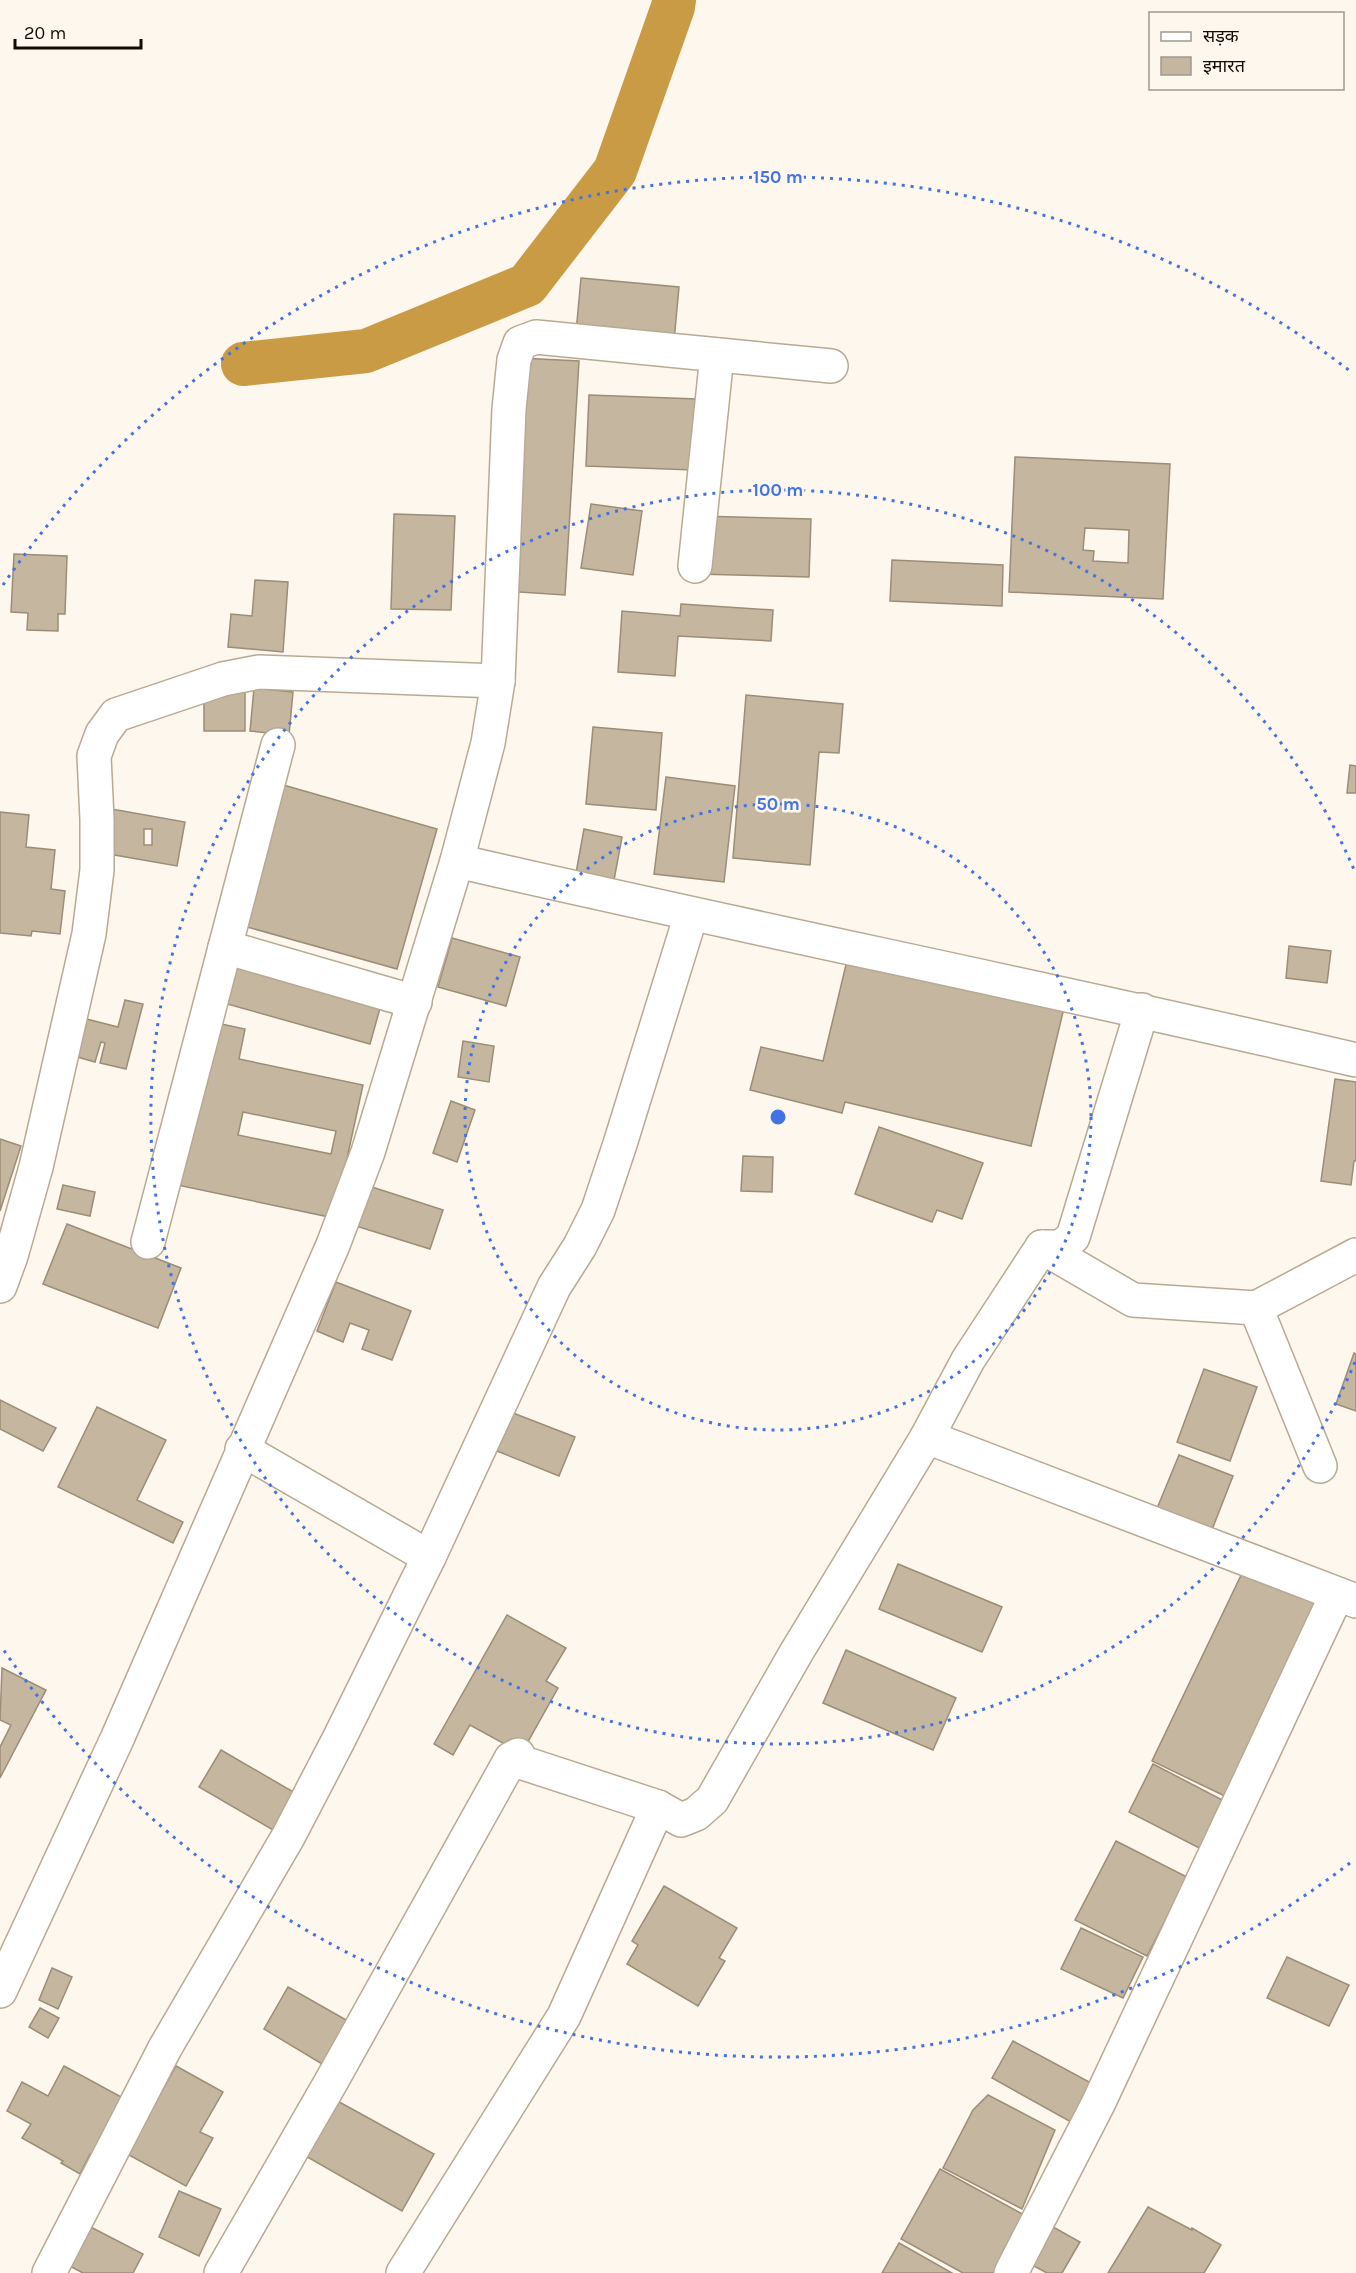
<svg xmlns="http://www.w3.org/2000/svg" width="1356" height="2273" font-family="Karla,'Noto Sans Devanagari',sans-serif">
<rect width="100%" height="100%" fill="#fdf7ed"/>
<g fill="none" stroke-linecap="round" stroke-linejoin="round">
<polyline stroke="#c99b45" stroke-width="44" points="243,364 366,351 527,285 615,171 673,7 674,0"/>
</g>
<g fill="#c5b79f" stroke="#9b8d76" stroke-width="1.5" fill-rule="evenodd">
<polygon points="581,278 679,287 673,352 575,343"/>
<polygon points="520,358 579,361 565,595 506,591"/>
<polygon points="589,395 697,399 693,470 586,466"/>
<path d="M1015 457 1170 464 1163 599 1009 592ZM1085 528 1129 530 1128 563 1093 561 1094 551 1083 550Z"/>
<polygon points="591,504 642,511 633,575 581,568"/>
<polygon points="394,514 455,516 451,610 391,609"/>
<polygon points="698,516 811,519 809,577 697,574"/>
<polygon points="14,554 67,556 65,614 58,614 58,631 27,630 28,613 11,612"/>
<polygon points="892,560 1003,565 1002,606 890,601"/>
<polygon points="255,580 288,582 283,652 228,647 231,614 252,616"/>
<polygon points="681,604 773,610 771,641 678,636 675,676 618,672 622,611 680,616"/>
<rect x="204" y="688" width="41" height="43"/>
<polygon points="254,688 293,692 289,735 250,731"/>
<polygon points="746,695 843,704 839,753 819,752 810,865 733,858"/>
<polygon points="593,727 662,733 656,810 586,804"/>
<polygon points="1350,765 1356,766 1356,793 1347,793"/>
<polygon points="666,777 735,786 724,882 654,874"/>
<polygon points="266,780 437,829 397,969 226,921"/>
<path d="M106 808 185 822 177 866 109 854ZM144 829H152V845H144Z"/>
<polygon points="0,812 29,815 26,847 55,850 51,889 65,891 60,934 32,931 31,936 0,933"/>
<polygon points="584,829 622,837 612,891 574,884"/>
<polygon points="452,938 520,957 506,1006 438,987"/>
<polygon points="1289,946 1331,951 1327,983 1286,978"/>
<polygon points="850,948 1068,991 1031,1146 845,1102 842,1113 750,1090 761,1047 823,1061"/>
<polygon points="226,957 382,1001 370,1044 213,1000"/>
<polygon points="125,1000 143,1004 126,1069 100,1063 105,1043 101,1042 95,1062 56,1051 67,1014 118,1027"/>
<path d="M198 1019 245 1029 239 1059 363 1085 334 1218 163 1182ZM243 1112 336 1131 331 1154 238 1135Z"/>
<polygon points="463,1041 494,1046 489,1082 458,1077"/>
<polygon points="1335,1079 1356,1082 1356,1161 1354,1161 1351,1185 1321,1181"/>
<polygon points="451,1101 475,1110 457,1162 433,1153"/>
<polygon points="879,1127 983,1163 962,1219 937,1210 932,1222 855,1194"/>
<polygon points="0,1139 21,1146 0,1211"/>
<polygon points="743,1156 773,1157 772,1192 741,1191"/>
<polygon points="63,1185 95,1192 90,1216 57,1209"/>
<polygon points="369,1186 443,1210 430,1249 356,1226"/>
<polygon points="67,1224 181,1268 158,1328 43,1284"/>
<polygon points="336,1282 411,1311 392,1360 362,1349 369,1330 350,1323 343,1342 317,1331"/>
<polygon points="1354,1353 1356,1354 1356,1411 1336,1404"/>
<polygon points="1204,1369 1257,1387 1230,1461 1177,1442"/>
<polygon points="0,1400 56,1428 43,1451 0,1429"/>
<polygon points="97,1407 166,1440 137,1500 183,1522 173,1543 58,1487"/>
<polygon points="513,1413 575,1437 559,1476 497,1451"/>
<polygon points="1179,1455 1233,1476 1206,1545 1151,1523"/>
<polygon points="898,1564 1002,1607 982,1652 879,1609"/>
<polygon points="1245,1567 1324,1605 1231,1799 1152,1761"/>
<polygon points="507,1615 566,1648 546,1681 558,1688 525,1747 514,1749 470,1725 453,1755 434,1744"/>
<polygon points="846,1650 956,1698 933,1750 823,1703"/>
<polygon points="2,1668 46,1690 0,1778 0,1747 11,1725 0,1720"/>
<polygon points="221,1750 302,1797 280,1834 199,1787"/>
<polygon points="1153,1764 1232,1805 1207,1852 1129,1812"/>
<polygon points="1116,1841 1187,1877 1147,1956 1075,1920"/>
<polygon points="664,1886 737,1928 719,1958 725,1961 698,2006 627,1964 638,1945 632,1941"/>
<polygon points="1081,1928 1143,1957 1123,1998 1061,1969"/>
<polygon points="1287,1957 1349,1985 1329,2026 1267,1998"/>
<polygon points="52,1968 72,1977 58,2009 39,2000"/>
<polygon points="288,1987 348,2021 322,2064 264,2029"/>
<polygon points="40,2008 59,2018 48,2038 29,2027"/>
<polygon points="1013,2041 1093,2084 1071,2122 992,2078"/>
<polygon points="64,2066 125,2099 94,2156 90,2154 80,2174 61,2163 63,2161 22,2138 31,2124 7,2111 22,2082 48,2096"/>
<polygon points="176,2066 223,2092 200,2132 213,2138 186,2186 127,2154"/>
<polygon points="988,2095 1055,2130 1022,2209 943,2168 973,2110"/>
<polygon points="332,2098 434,2154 402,2211 302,2154"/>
<polygon points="940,2169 1026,2216 995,2273 963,2273 901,2239"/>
<polygon points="179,2191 221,2209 199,2256 159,2237"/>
<polygon points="1148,2207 1192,2230 1192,2228 1221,2245 1204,2273 1108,2273"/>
<polygon points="81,2222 143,2254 133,2273 83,2273 60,2261"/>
<polygon points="1053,2227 1080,2242 1062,2273 1047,2273 1032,2265"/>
<polygon points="899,2243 952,2273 882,2273"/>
</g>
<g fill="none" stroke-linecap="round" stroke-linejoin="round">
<g stroke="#b8a992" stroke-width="36">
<g id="minor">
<polyline points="695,566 717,355"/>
<path d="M457 861C756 930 1057 990 1356 1060"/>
<polyline points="225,947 415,1002"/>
<polyline points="148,1242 278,745"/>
<polyline points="1042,1247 1133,1300 1256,1308 1356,1255"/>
<polyline points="0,1286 11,1256 36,1167 89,934 97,870 97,819 94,756 102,734 116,715 223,679 259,672 498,681"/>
<polyline points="1256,1308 1320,1466"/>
<polyline points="927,1437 1356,1601"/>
<polyline points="242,1449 429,1557"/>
<polyline points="511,1759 658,1807 681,1820 696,1814 712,1800 796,1653 927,1437 968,1360 1042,1247 1061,1247 1073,1237 1142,1010"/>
<polyline points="0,1991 117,1739 333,1245 368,1152 457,861 488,743 498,681 509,409 514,360 520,343 536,337 831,366"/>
<polyline points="49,2273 165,2048 288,1837 339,1739 429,1557 554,1287 580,1246 598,1210 620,1144 691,915"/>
<polyline points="221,2273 331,2082 511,1759 518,1755"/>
<polyline points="403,2273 564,2016 658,1807"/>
<polyline points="1011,2273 1098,2104 1337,1594"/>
</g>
</g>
<use href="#minor" stroke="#fff" stroke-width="33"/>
</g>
<g fill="none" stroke="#4272e4" stroke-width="3" stroke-dasharray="3 6">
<circle cx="778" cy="1117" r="313"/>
<path d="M1355 1362A627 627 0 1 1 1355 872"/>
<path d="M1350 1863A940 940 0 0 1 3 1649M3 585A940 940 0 0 1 1350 371"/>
</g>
<circle cx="778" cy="1117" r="9" fill="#4272e4" stroke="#fdf7ed" stroke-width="3"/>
<g font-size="18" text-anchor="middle" font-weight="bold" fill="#4272e4" stroke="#fdf7ed" stroke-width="5" stroke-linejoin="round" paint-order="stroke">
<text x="778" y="183">150 m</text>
<text x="778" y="496">100 m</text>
<text x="778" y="810">50 m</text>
</g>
<rect x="1149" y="12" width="195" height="78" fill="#fdf7ed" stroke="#9e9990" stroke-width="1.5"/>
<rect x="1161" y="32" width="30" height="9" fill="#ffffff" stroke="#9e9990" stroke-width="1.5"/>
<text x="1203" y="42" font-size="18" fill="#100b04">सड़क</text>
<rect x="1161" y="57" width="30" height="18" fill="#c5b79f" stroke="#9e9990" stroke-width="1.5"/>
<text x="1203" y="72" font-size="18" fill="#100b04">इमारत</text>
<path d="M15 39v9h126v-9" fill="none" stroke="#100b04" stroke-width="3"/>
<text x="24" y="39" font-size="18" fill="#100b04" stroke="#fdf7ed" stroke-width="4.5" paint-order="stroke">20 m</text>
</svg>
